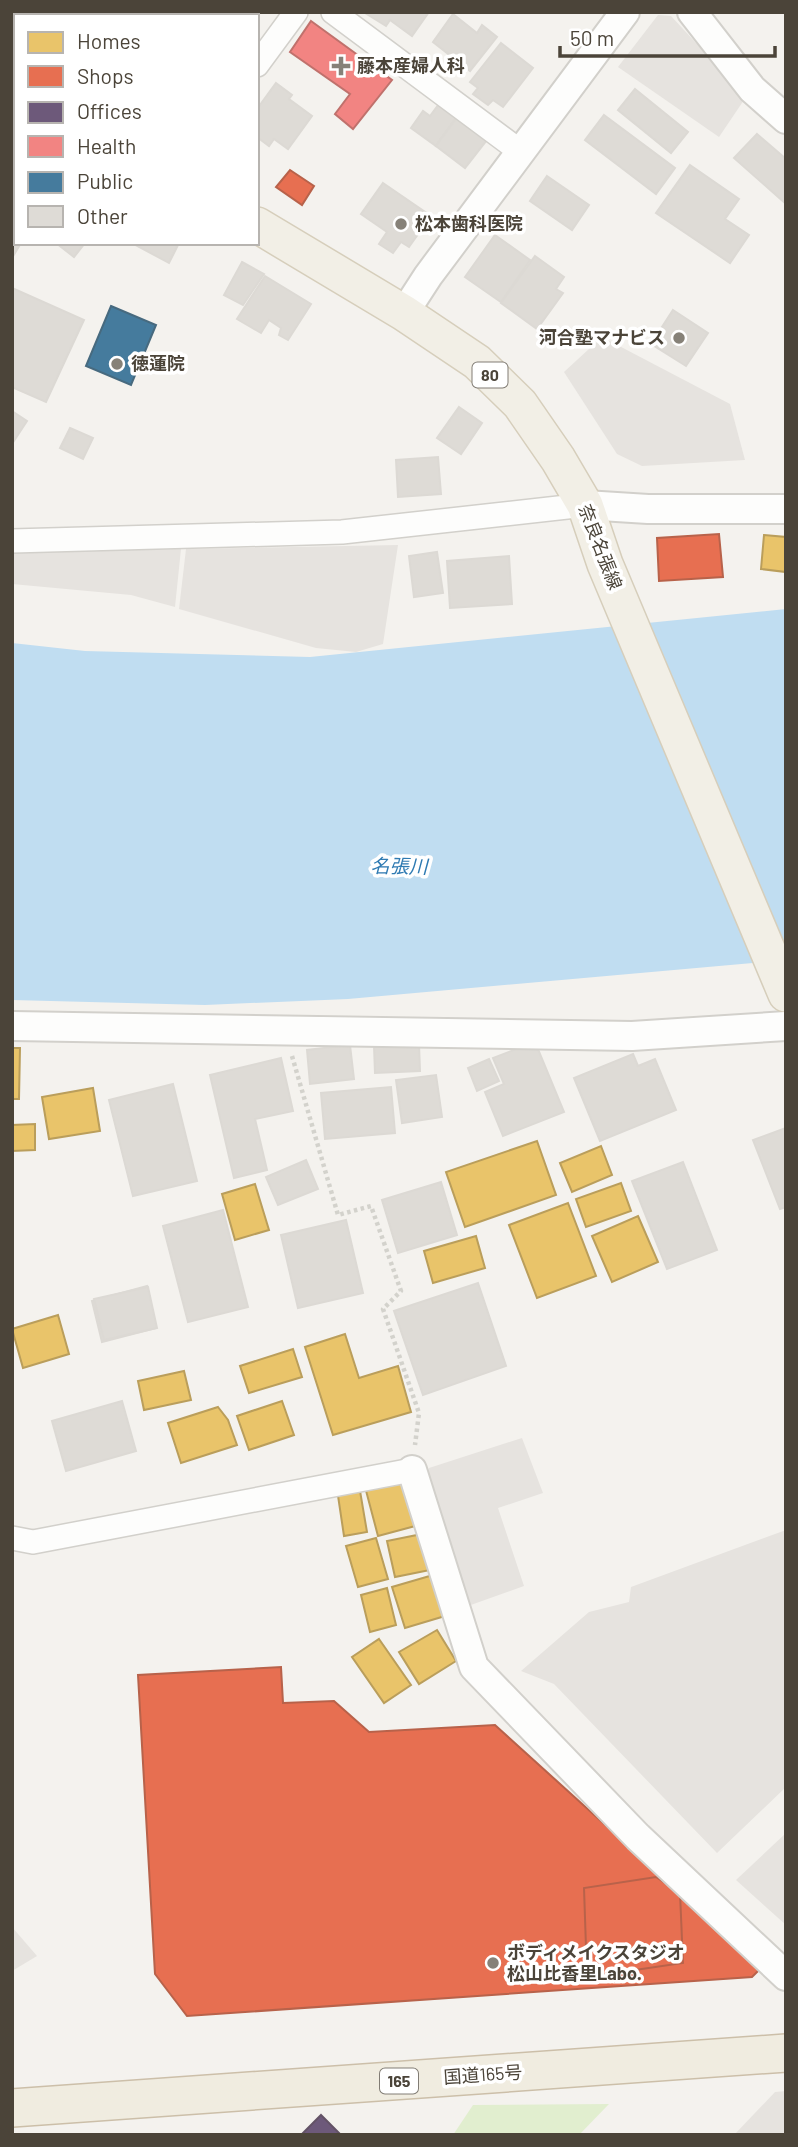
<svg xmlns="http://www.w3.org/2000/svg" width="798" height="2147" font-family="Barlow,'Noto Sans JP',sans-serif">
<rect width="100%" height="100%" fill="#f4f2ee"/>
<polygon fill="#e1eecf" points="609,2104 579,2135 453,2135 473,2105"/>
<g fill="#e6e3df">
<polygon points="658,15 671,16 746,97 719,137 618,67"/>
<polygon points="602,337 730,404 745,460 642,466 617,454 564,372"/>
<polygon points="398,545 383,644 356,652 316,648 179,609 186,549"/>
<polygon points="181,549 175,607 131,595 12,584 12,552"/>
<polygon points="522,1438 543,1493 498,1508 524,1586 468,1606 425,1478 429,1468"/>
<polygon points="786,1530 786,1787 717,1853 554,1684 521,1671 589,1612 629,1602 631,1587"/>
<polygon points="786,1833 786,1925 736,1880"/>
<polygon points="12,1927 37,1956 12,1971"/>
<polygon points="786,2091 786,2135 734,2135 775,2092"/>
</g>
<polygon fill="#c0ddf1" points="786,609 786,960 348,999 205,1005 12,1000 12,643 85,651 310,657"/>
<g fill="#e9c46a" stroke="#ba9e5b" stroke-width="2">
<polygon points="764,535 786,537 786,572 761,569"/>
<polygon points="12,1048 20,1048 19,1099 12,1099"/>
<polygon points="93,1088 100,1131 49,1139 42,1097"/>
<polygon points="35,1124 35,1150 12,1151 12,1125"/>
<polygon points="537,1141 556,1195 465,1227 446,1172"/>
<polygon points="601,1146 612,1175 572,1192 560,1163"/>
<polygon points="621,1183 631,1211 586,1227 576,1199"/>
<polygon points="255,1184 269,1230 235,1240 222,1194"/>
<polygon points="568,1203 596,1276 537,1298 509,1225"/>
<polygon points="638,1216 658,1262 612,1282 592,1236"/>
<polygon points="476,1236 485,1268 433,1283 424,1251"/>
<polygon points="58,1315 69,1354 23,1368 12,1329"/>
<polygon points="345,1334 359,1378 398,1366 411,1412 333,1435 305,1347"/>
<polygon points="293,1349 302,1377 249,1393 240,1366"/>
<polygon points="184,1371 191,1400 144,1410 138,1381"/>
<polygon points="282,1401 294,1435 249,1450 237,1416"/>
<polygon points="218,1407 228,1420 237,1445 181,1463 168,1423"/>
<polygon points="406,1472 419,1525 378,1536 364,1483"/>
<polygon points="359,1485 367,1532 344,1536 337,1489"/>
<polygon points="422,1534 430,1570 395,1577 387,1541"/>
<polygon points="376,1538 388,1579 358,1587 346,1546"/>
<polygon points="433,1575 445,1616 405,1628 392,1587"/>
<polygon points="387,1588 396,1625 370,1632 361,1595"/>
<polygon points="437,1630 456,1661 419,1684 399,1652"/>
<polygon points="379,1639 411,1685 384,1703 352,1657"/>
</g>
<g fill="#e76f51" stroke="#b8624a" stroke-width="2">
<polygon points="290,170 314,186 302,205 276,187"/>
<polygon points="719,534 723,577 659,581 657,538"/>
<polygon points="281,1667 283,1703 334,1701 369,1732 495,1725 762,1967 752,1977 187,2016 155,1974 138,1675"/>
<polygon points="656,1877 680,1893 683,1963 587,1977 584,1888"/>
</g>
<polygon fill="#6d597a" stroke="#635366" stroke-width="2" points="321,2115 341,2135 301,2135"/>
<polygon fill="#f28482" stroke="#c0716c" stroke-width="2" points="311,21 392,80 353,129 335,114 350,94 290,52"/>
<polygon fill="#457b9d" stroke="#476a7f" stroke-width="2" points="111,306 156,325 131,385 86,366"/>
<g fill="#dedbd6" stroke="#dcd9d4" stroke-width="2">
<polygon points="145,12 179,12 184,16 142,16"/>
<polygon points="429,12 412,36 390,20 386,26 365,13"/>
<polygon points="453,14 477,33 482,25 497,37 470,71 433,42"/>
<polygon points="501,43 533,68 503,107 493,100 488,105 473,94 478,88 470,82"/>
<polygon points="276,83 292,95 289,99 312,116 288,149 274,139 269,146 257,137 257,109"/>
<polygon points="635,89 688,132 671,153 618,110"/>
<polygon points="439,104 457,117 436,146 411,128 423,111 430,116"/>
<polygon points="604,115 675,168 656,194 585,140"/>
<polygon points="457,117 487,140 465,168 436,146"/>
<polygon points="757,134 786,159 785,203 734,158"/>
<polygon points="690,165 739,199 725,219 749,235 730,263 656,213"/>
<polygon points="547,176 589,205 572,230 530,201"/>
<polygon points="383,183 431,216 409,247 401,242 393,253 379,244 387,232 361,214"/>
<polygon points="16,185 16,243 21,243 12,258 12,190"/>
<polygon points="495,235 530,260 501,302 465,277"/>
<polygon points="56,243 85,243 74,257"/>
<polygon points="132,243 179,243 169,263"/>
<polygon points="535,256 564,277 556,289 563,293 537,329 501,303"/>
<polygon points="242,262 264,274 243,305 224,295"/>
<polygon points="265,276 311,304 288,340 279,335 281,328 269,320 261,333 237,319"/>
<polygon points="12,288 84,320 46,402 12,387"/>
<polygon points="673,310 708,333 686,366 651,344"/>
<polygon points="459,407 482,423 461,454 437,438"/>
<polygon points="12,411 27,421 12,444"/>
<polygon points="70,428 93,438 83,459 60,448"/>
<polygon points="438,457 441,494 398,497 396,460"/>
<polygon points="437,552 443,593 414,597 409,556"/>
<polygon points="509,556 512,604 450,608 447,561"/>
<polygon points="535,1042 564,1112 503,1136 485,1092 504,1084 493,1058"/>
<polygon points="419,1044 420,1071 375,1073 374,1046"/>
<polygon points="350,1045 354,1079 310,1084 307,1050"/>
<polygon points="633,1054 638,1066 655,1059 676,1110 600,1141 574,1078"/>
<polygon points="281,1058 293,1111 255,1119 267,1170 234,1178 210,1075"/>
<polygon points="489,1059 499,1081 477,1091 468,1068"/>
<polygon points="436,1075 442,1117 402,1123 396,1080"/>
<polygon points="173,1084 197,1181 133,1196 109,1100"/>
<polygon points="391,1087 395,1133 325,1139 321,1093"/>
<polygon points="786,1128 786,1207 780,1209 753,1140"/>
<polygon points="306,1160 318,1189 278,1205 266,1177"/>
<polygon points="683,1162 717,1250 667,1269 632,1181"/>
<polygon points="441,1182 457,1235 398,1253 382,1200"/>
<polygon points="223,1210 248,1307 188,1322 163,1226"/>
<polygon points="346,1220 363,1293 298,1308 281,1235"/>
<polygon points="478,1283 506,1366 423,1395 394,1311"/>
<polygon points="147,1286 156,1328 102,1342 92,1301"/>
<polygon points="148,1287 157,1328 104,1340 94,1299"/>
<polygon points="122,1401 136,1451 66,1471 52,1421"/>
</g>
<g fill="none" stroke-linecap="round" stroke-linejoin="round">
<g stroke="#d2d0cb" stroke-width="26">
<g id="minor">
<polyline points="333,12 521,152"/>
<polyline points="257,65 296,12"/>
<polyline points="12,162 16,157"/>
<polyline points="12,541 342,532 585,505"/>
<polyline points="12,1538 33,1542 412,1470"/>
</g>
</g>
<g stroke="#d2d0cb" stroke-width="32">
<g id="tertiary">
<polyline points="692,12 752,89 786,119"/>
<polyline points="404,313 428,276 625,12"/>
<polyline points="585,505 648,509 786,509"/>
<polyline points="12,1026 632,1036 786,1026"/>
<polyline points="412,1470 474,1667 638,1837 786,1976"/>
</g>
</g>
<g stroke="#d6cebb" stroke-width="38">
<g id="primary">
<polyline points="12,42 16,45"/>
<polyline points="257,225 404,313 477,362 520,404 558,459 585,505 605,564 786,994"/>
</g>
</g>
<g stroke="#ccbfa9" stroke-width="40">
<polyline id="trunk" points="12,2108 786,2053"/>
</g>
<polyline stroke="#d3d2cc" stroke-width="4.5" stroke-dasharray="3.5 3.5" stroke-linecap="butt" points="292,1056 338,1215 371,1206 401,1291 383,1309 419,1413 415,1445"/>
<use href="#minor" stroke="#fdfdfc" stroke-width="23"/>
<use href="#tertiary" stroke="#fdfdfc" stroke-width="28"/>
<use href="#primary" stroke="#f2efe6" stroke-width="35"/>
<use href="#trunk" stroke="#f0ece0" stroke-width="37"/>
</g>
<g fill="#868178" stroke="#fff" stroke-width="2.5">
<path d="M337.5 55.5h7v7h7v7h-7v7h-7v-7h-7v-7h7z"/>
<circle cx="401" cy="224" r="7"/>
<circle cx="679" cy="338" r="7"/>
<circle cx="117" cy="364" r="7"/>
<circle cx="493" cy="1963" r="7"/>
</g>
<g text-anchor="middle" stroke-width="7" stroke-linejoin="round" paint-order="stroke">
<g fill="#fff" stroke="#817c74" stroke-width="2">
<rect x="472.5" y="362.5" width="35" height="25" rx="5"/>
<rect x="380" y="2068.5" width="38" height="25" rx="5"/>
</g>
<g font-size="16" font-weight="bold" fill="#4b4439">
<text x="490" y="381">80</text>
<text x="399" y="2087">165</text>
</g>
<g font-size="18" font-weight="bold" fill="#4b4439" stroke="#fff" text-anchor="start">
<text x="357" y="72">藤本産婦人科</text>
<text x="415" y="230">松本歯科医院</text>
<text x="665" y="344" text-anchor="end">河合塾マナビス</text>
<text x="131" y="370">徳蓮院</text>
<text x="507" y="1959">ボディメイクスタジオ<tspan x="507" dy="21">松山比香里Labo.</tspan></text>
</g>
<g font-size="18" fill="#4b4439" stroke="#fff">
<text transform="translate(600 547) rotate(69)" y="6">奈良名張線</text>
<text transform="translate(483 2075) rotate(-4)" y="6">国道165号</text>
</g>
<g font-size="19" font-style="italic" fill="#2e7ab2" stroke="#fff">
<text transform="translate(399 866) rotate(1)" y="7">名張川</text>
</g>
</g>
<rect width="798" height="2147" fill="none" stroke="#4b4439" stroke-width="28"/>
<rect x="14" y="14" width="245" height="231" fill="#ffffff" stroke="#b7b4b0" stroke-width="2"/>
<rect x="28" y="32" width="35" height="21" fill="#e9c46a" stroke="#b7b4b0" stroke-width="2"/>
<text x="77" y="49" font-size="21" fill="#4b4439">Homes</text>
<rect x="28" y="66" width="35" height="21" fill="#e76f51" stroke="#b7b4b0" stroke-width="2"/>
<text x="77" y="84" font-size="21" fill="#4b4439">Shops</text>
<rect x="28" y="102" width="35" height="21" fill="#6d597a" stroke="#b7b4b0" stroke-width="2"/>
<text x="77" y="119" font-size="21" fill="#4b4439">Offices</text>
<rect x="28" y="136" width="35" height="21" fill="#f28482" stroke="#b7b4b0" stroke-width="2"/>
<text x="77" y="154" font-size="21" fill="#4b4439">Health</text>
<rect x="28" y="172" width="35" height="21" fill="#457b9d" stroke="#b7b4b0" stroke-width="2"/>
<text x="77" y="189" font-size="21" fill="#4b4439">Public</text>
<rect x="28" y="206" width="35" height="21" fill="#dedbd6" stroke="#b7b4b0" stroke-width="2"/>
<text x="77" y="224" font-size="21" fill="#4b4439">Other</text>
<path d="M560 46v10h215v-10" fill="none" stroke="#4b4439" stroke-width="3.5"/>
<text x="570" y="46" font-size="21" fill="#4b4439" stroke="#ffffff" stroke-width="5" paint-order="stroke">50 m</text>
</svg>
